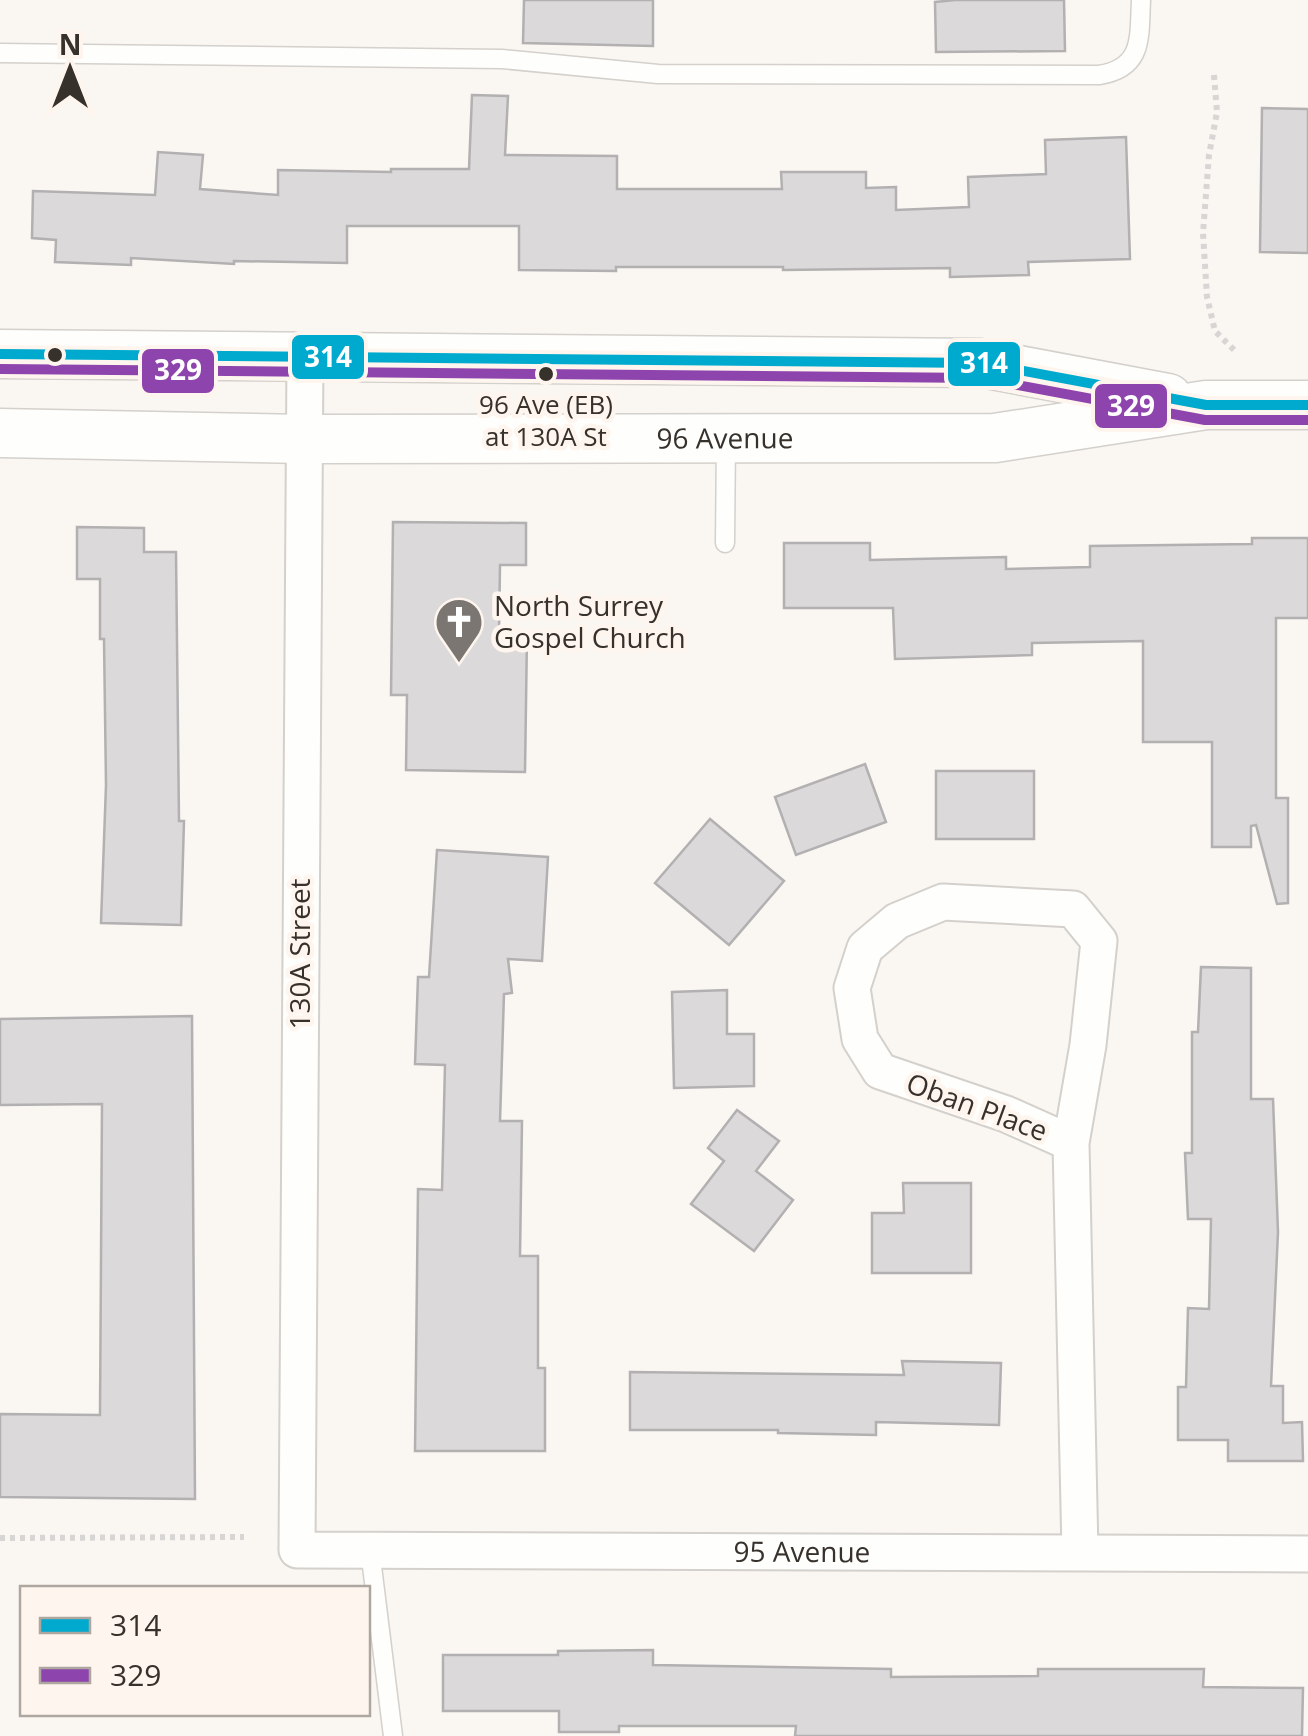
<svg xmlns="http://www.w3.org/2000/svg" width="1308" height="1736" font-family="'Open Sans',sans-serif">
<rect width="100%" height="100%" fill="#faf6f2"/>
<g fill="#dbd9da" stroke="#b2b0b1" stroke-width="2.5">
<polygon points="524,0 653,0 653,46 523,43"/>
<polygon points="955,0 1064,0 1065,51 936,52 935,2"/>
<polygon points="472,95 508,96 505,155 617,156 617,189 782,189 781,172 866,172 866,188 896,187 896,210 969,207 968,177 1046,174 1045,140 1126,137 1130,259 1028,262 1029,275 950,277 950,268 783,270 783,267 616,267 616,271 519,270 519,226 347,226 347,263 234,261 234,264 131,258 131,265 55,262 56,240 32,238 33,191 155,195 158,152 203,155 200,189 278,195 278,170 391,172 391,169 469,169"/>
<polygon points="1262,108 1308,109 1308,253 1260,252"/>
<polygon points="393,522 526,523 526,565 500,565 499,635 527,635 525,772 406,770 407,695 391,695"/>
<polygon points="77,527 144,528 144,552 176,552 179,821 184,821 181,925 101,923 106,785 104,639 100,639 100,579 77,579"/>
<polygon points="1252,538 1308,538 1308,618 1276,618 1276,798 1288,798 1288,903 1277,904 1256,825 1251,826 1251,847 1212,847 1212,742 1143,742 1143,641 1032,643 1032,655 895,659 893,608 784,608 784,543 870,543 870,560 1006,557 1006,569 1090,567 1090,546 1252,544"/>
<polygon points="865,764 886,822 796,855 775,797"/>
<rect x="936" y="771" width="98" height="68"/>
<polygon points="710,819 784,881 729,945 655,883"/>
<polygon points="437,850 548,857 542,961 508,959 512,993 504,994 500,1121 522,1121 520,1256 538,1256 538,1368 545,1368 545,1451 415,1451 418,1189 442,1190 445,1065 415,1064 418,977 429,977"/>
<polygon points="1201,967 1251,968 1251,1099 1273,1099 1278,1232 1271,1386 1283,1386 1283,1423 1302,1422 1303,1461 1228,1461 1228,1440 1178,1440 1178,1387 1186,1387 1188,1308 1209,1309 1211,1219 1188,1219 1185,1153 1192,1153 1192,1032 1198,1032"/>
<polygon points="727,990 727,1034 754,1034 754,1086 674,1088 672,992"/>
<polygon points="192,1016 195,1499 0,1497 0,1414 100,1415 102,1104 0,1105 0,1019"/>
<polygon points="737,1110 779,1141 756,1171 793,1200 754,1251 691,1204 724,1161 708,1148"/>
<polygon points="903,1183 971,1183 971,1273 872,1273 872,1213 904,1213"/>
<polygon points="902,1361 1001,1363 999,1425 876,1422 876,1435 778,1433 778,1430 630,1430 630,1372 904,1375"/>
<polygon points="653,1650 653,1665 891,1669 891,1677 1038,1676 1038,1669 1204,1669 1203,1687 1303,1688 1302,1736 795,1736 796,1726 619,1726 619,1732 559,1732 559,1711 443,1711 443,1655 558,1655 558,1651"/>
</g>
<g fill="none" stroke-linecap="round" stroke-linejoin="round">
<g stroke="#d4d0cb" stroke-width="21">
<g id="service">
<path d="M0 53 502 59 658 74 1099 75C1144 68 1139 37 1141 0"/>
<polyline points="725,543 726,439"/>
<polyline points="370,1550 393,1736"/>
</g>
</g>
<g stroke="#d4d0cb" stroke-width="39">
<g id="minor">
<path id="s1" d="M305 357 297 1550 1308 1554"/>
<polyline points="1071,1143 1006,1114 880,1071 860,1039 852,988 865,948 897,921 943,902 1073,909 1099,941 1088,1045 1071,1143 1080,1552"/>
</g>
</g>
<g stroke="#d4d0cb" stroke-width="51">
<g id="secondary">
<polyline points="0,354 981,363 1168,398"/>
<path id="s2" d="M0 433 303 439 995 438 1206 405H1308"/>
</g>
</g>
<g stroke="#d7d6d5" stroke-width="6" stroke-dasharray="5 5" stroke-linecap="butt">
<polyline points="1214,75 1217,112 1209,155 1203,233 1207,297 1215,331 1235,351"/>
<polyline points="0,1538 244,1537"/>
</g>
<use href="#service" stroke="#fefefd" stroke-width="18"/>
<use href="#minor" stroke="#fefefd" stroke-width="35"/>
<use href="#secondary" stroke="#fefefd" stroke-width="48"/>
<g stroke="#fef6ee" stroke-width="18">
<polyline id="bus-1" points="0,354 981,363 1206,405 1308,405"/>
</g>
<g stroke="#fef6ee" stroke-width="18">
<polyline id="bus-2" points="0,369 980,378 1205,420 1308,420"/>
</g>
<use href="#bus-1" stroke="#00a9ce" stroke-width="10"/>
<use href="#bus-2" stroke="#8e44ad" stroke-width="10"/>
</g>
<defs>
<g id="church-pin" transform="scale(2.5)"><path d="M0 17L-7.5 6A9.5 9.5 0 1 1 7.5 6Z" fill="#7b7671" stroke="#fef6ee"/><path d="M-1.2-6h2.4v3.5h3.3v2.4h-3.3V6h-2.4V-.1h-3.3v-2.4h3.3Z" fill="#fff"/></g>
</defs>
<g fill-rule="evenodd">
<use href="#church-pin" x="459" y="622"/>
</g>
<g fill="#37312c" stroke="#fef6ee" stroke-width="4">
<circle cx="55" cy="355" r="9"/>
<circle cx="546" cy="374" r="9"/>
</g>
<g text-anchor="middle" stroke-width="9" stroke-linejoin="round" paint-order="stroke">
<g font-size="26" fill="#37312c" stroke="#fef6ee">
<text x="546" y="414">96 Ave (EB)<tspan x="546" dy="32">at 130A St</tspan></text>
</g>
<g font-size="28" fill="#37312c" stroke="#fef6ee">
<text dy="10" stroke="none"><textPath href="#s2" startOffset="725">96 Avenue</textPath></text>
<text transform="translate(300 954) rotate(-90)" y="10">130A Street</text>
<text transform="translate(977 1107) rotate(20)" y="10">Oban Place</text>
<text dy="10" stroke="none"><textPath href="#s1" startOffset="1698">95 Avenue</textPath></text>
</g>
<g font-size="28" fill="#37312c" stroke="#fef6ee" text-anchor="start">
<text x="494" y="616">North Surrey<tspan x="494" dy="32">Gospel Church</tspan></text>
</g>
</g>
<g stroke="#fef6ee" stroke-width="4">
<rect x="290" y="333" width="76" height="48" rx="10" fill="#00a9ce"/>
<rect x="946" y="340" width="76" height="48" rx="10" fill="#00a9ce"/>
<rect x="140" y="347" width="76" height="48" rx="10" fill="#8e44ad"/>
<rect x="1093" y="382" width="76" height="48" rx="10" fill="#8e44ad"/>
</g>
<g font-size="28" text-anchor="middle" font-weight="bold" fill="#fff">
<text x="328" y="367">314</text>
<text x="984" y="373">314</text>
<text x="178" y="380">329</text>
<text x="1131" y="416">329</text>
</g>
<rect x="20" y="1586" width="350" height="130" fill="#fef6ee" stroke="#aea7a0" stroke-width="2.5"/>
<rect x="40" y="1618" width="50" height="15" fill="#00a9ce" stroke="#aea7a0" stroke-width="2.5"/>
<text x="110" y="1636" font-size="30" fill="#37312c">314</text>
<rect x="40" y="1668" width="50" height="15" fill="#8e44ad" stroke="#aea7a0" stroke-width="2.5"/>
<text x="110" y="1686" font-size="30" fill="#37312c">329</text>
<g transform="translate(70 70)" stroke="#fef6ee" stroke-width="8" paint-order="stroke">
<path d="M0-8L18 38L0 25L-18 38Z" fill="#37312c"/>
<text y="-15" font-size="28" font-weight="bold" text-anchor="middle" fill="#37312c">N</text>
</g>
</svg>
